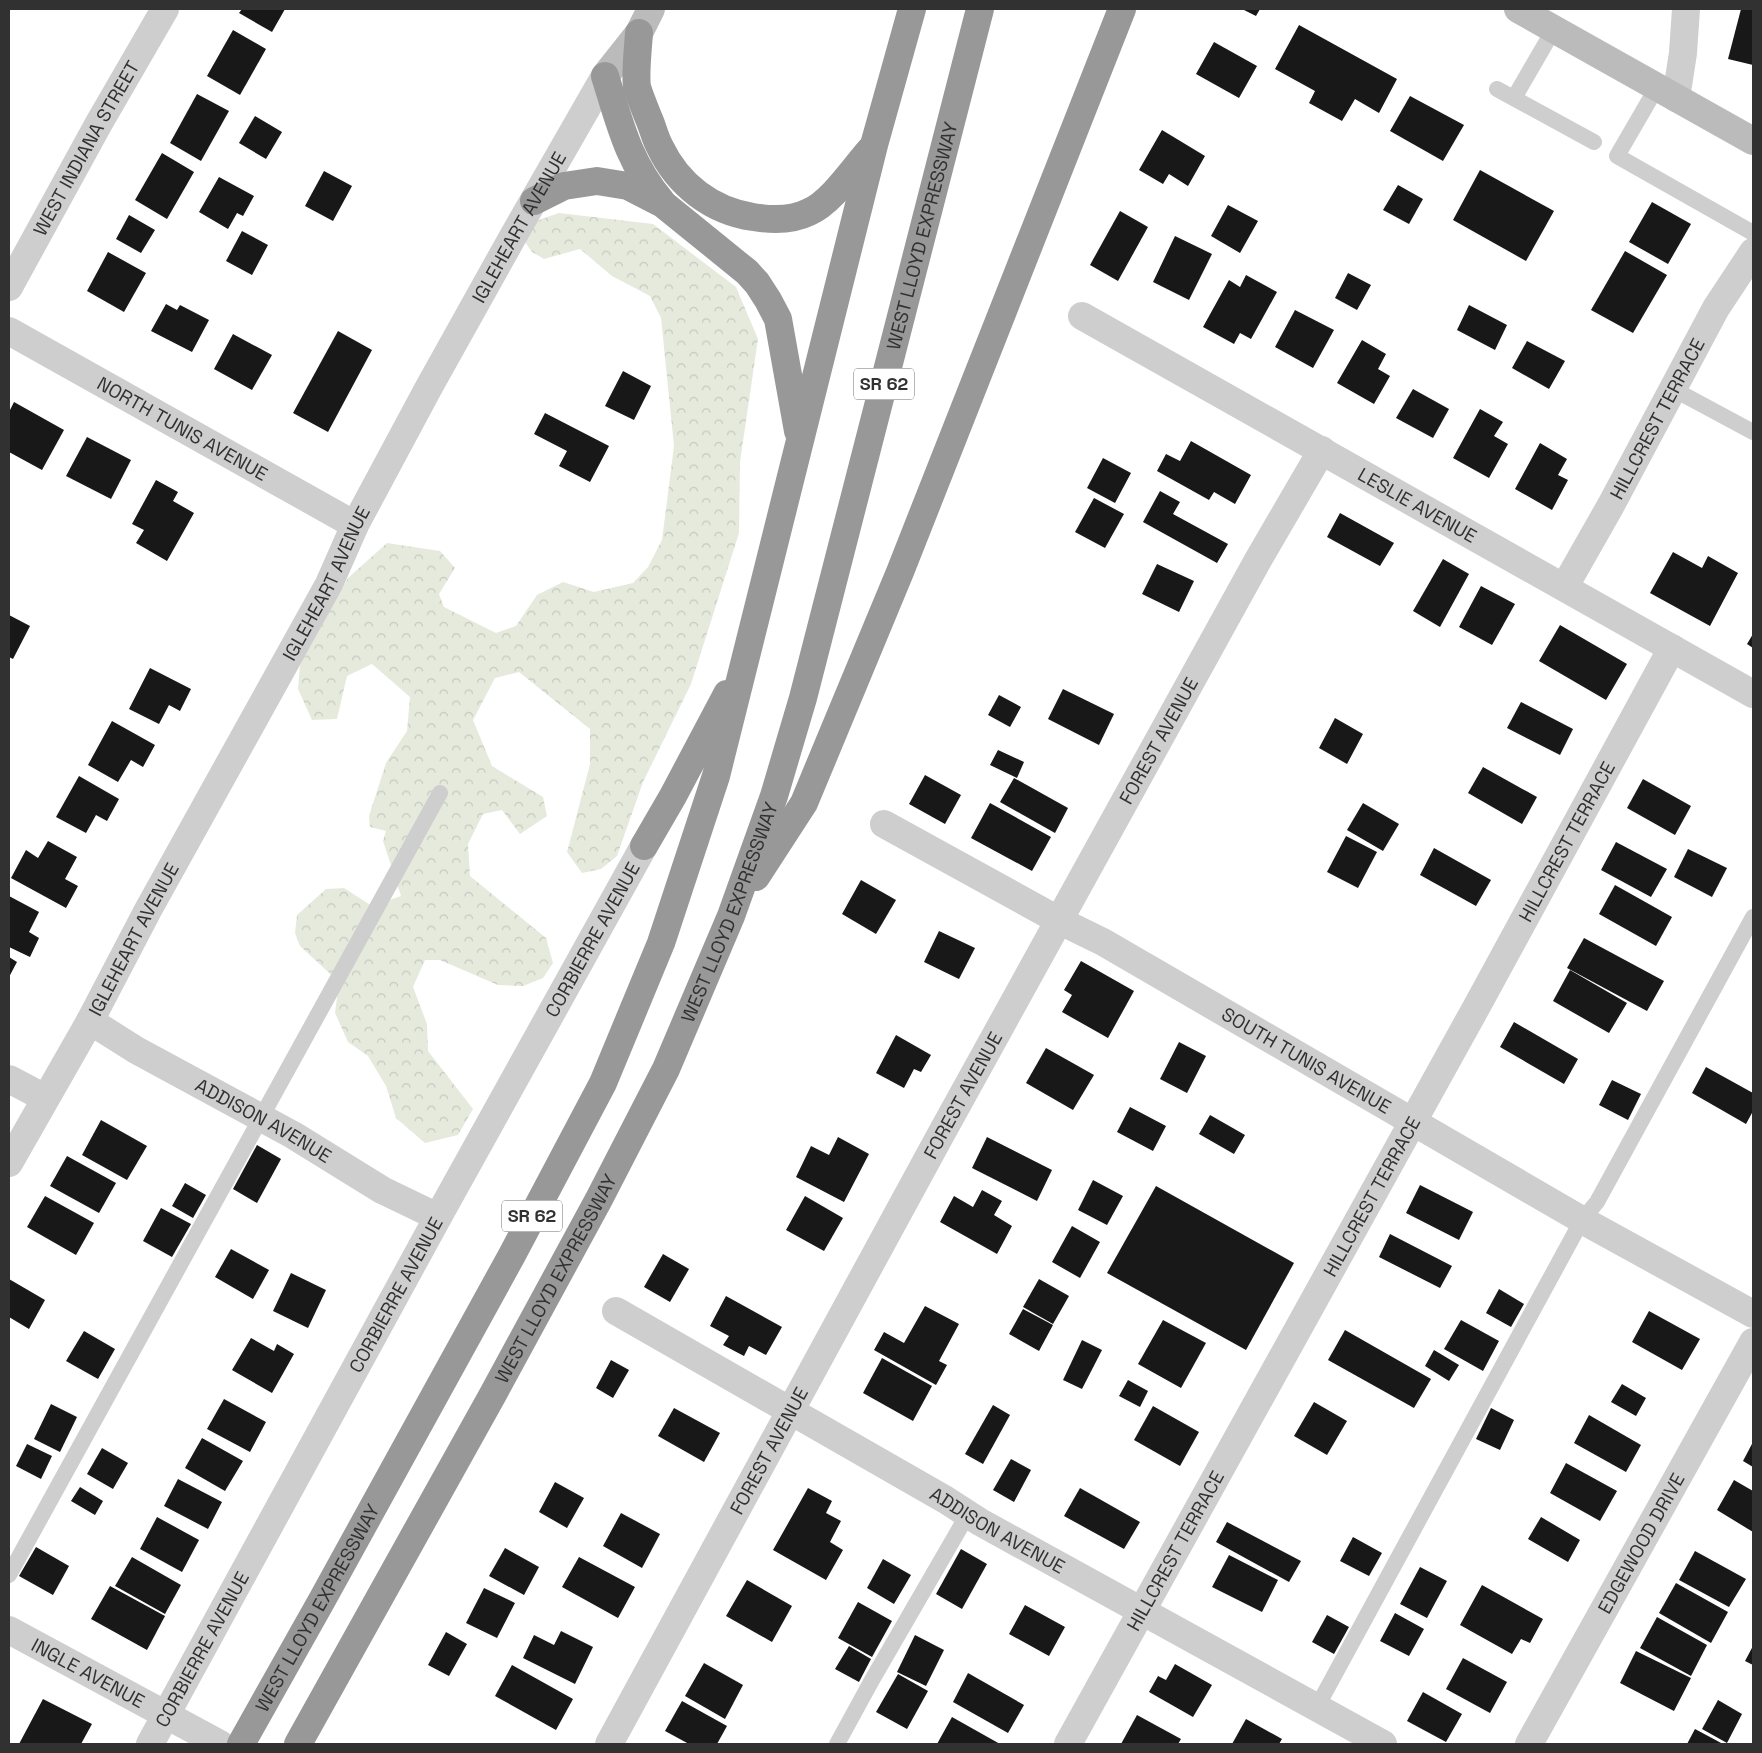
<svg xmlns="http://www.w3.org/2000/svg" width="1762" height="1753" font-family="'Space Grotesk',sans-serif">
<defs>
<pattern id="forest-crowns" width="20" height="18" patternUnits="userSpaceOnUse" patternTransform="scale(1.25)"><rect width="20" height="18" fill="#e5eadd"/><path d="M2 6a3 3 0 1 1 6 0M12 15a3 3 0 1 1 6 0" fill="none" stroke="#c5c9be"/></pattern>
</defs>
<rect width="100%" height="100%" fill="#fff"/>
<polygon fill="url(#forest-crowns)" points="559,213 653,224 736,287 758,339 740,462 739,533 691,684 643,782 617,856 601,869 582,873 567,852 590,764 590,729 519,672 495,678 473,720 492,766 543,797 547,816 520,834 502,810 483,814 468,844 470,876 546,938 553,963 543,978 523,986 498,985 440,960 425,960 413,987 427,1024 428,1051 473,1109 458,1135 425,1143 396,1118 386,1086 368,1056 348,1042 335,1013 339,982 300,946 295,933 297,915 326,889 344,888 372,906 401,896 383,841 386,831 370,827 369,816 386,763 407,731 410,697 372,664 347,676 337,719 312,720 298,689 300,665 348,578 387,543 440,551 455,568 439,594 444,607 496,633 516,626 537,595 563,582 594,592 633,583 648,567 662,540 674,446 661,318 650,296 612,276 580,249 544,259 532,252 525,242 533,222"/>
<g fill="#181818">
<polygon points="242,9 285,9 272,32 239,13"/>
<polygon points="1242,9 1260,9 1256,16"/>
<polygon points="1741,9 1753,10 1753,65 1728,59"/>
<polygon points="1299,25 1397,79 1379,113 1355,99 1342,121 1309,103 1315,91 1275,69"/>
<polygon points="233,30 266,49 240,95 207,76"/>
<polygon points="1214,42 1257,66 1239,98 1196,74"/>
<polygon points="197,94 229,111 201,161 170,143"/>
<polygon points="1410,96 1464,125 1443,161 1390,131"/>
<polygon points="255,116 282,132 266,159 239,143"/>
<polygon points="1162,130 1205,156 1188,186 1169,174 1163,184 1139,170"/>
<polygon points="162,153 194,172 167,219 135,200"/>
<polygon points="1480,170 1554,211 1526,261 1453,220"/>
<polygon points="324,171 352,186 333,221 305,206"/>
<polygon points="219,177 254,196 243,216 237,213 228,229 199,212"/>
<polygon points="1398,185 1423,199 1409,224 1383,210"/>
<polygon points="1652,202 1691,224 1668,264 1629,242"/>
<polygon points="1228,205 1258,221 1240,253 1211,236"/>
<polygon points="1120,211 1148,227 1118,281 1090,265"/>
<polygon points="129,215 155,230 141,253 116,239"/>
<polygon points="242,231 268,245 252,275 226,261"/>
<polygon points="1175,236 1212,254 1189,300 1153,282"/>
<polygon points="1625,251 1667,275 1633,333 1591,310"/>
<polygon points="108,252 146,273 124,312 87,291"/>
<polygon points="1348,273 1371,285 1357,310 1335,298"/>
<polygon points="1246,275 1277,292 1251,339 1240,333 1234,344 1203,327 1229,280 1240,287"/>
<polygon points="166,304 177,310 180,305 209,320 192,352 151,331"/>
<polygon points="1469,305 1507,325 1495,350 1457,330"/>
<polygon points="1295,310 1334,330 1313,368 1275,347"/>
<polygon points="338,331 372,350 328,432 293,413"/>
<polygon points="233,334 272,355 252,390 214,369"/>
<polygon points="1362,340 1386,354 1378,369 1390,376 1374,404 1337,383"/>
<polygon points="1527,341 1565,361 1549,389 1512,368"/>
<polygon points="623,371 651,386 634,420 605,406"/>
<polygon points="1413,389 1449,409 1433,438 1396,418"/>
<polygon points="14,402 64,430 42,470 9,452 9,412"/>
<polygon points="1480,409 1503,422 1494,436 1508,444 1489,478 1453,458"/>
<polygon points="545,413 609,446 590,482 559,466 567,451 534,434"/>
<polygon points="87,437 131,460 111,499 66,476"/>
<polygon points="1191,441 1251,475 1235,504 1214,492 1209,500 1157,471 1166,454 1180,461"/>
<polygon points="1540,443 1567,459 1558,475 1568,480 1552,510 1515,489"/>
<polygon points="1103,458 1131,473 1115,503 1087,488"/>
<polygon points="156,480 178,492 173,501 194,513 167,561 136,543 144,530 132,524"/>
<polygon points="1160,491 1180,502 1173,514 1228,544 1217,563 1143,522"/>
<polygon points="1094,498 1124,514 1105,548 1075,532"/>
<polygon points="1340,513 1394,543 1380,566 1327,537"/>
<polygon points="1673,552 1702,568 1708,556 1738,573 1710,626 1650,593"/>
<polygon points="1443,559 1469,574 1440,627 1413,611"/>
<polygon points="1157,564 1194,581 1179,612 1142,594"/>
<polygon points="1481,586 1515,604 1492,645 1459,627"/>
<polygon points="9,615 30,626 13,659 9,657"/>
<polygon points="1560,625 1627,664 1606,700 1539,661"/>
<polygon points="1753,634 1753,648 1747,644"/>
<polygon points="150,668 191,689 180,711 169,705 159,724 129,709"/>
<polygon points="1063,689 1114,714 1099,745 1048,719"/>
<polygon points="999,695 1021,707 1010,727 988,715"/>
<polygon points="1521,702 1573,729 1560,755 1507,728"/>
<polygon points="1335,718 1363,734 1347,764 1319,748"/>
<polygon points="112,721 155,745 143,767 131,760 118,782 88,765"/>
<polygon points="998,750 1024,762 1017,778 990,765"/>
<polygon points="1483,767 1537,797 1522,824 1468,793"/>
<polygon points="925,775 961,795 945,824 909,804"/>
<polygon points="79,776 119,799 107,821 96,815 86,833 56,817"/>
<polygon points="1014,778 1068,808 1055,833 1000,802"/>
<polygon points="1643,779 1691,806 1675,835 1627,808"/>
<polygon points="990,803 1051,837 1032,871 971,838"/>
<polygon points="1363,803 1399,824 1383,851 1347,830"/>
<polygon points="1346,836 1377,852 1358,888 1327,872"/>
<polygon points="48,841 77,857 65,879 78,886 66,908 11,878 26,850 38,858"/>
<polygon points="1616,842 1667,869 1651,897 1601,870"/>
<polygon points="1434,848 1491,880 1476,906 1420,875"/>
<polygon points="1688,849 1727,868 1712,897 1674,877"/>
<polygon points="861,880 896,900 876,934 842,914"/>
<polygon points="1615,885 1672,917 1656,946 1599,914"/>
<polygon points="9,896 39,912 29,932 39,938 30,957 9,947"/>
<polygon points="939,931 975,948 959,979 924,962"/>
<polygon points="1584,938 1664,981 1647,1011 1567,968"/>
<polygon points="9,957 17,962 9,977"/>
<polygon points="1081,961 1134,991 1108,1038 1062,1012 1072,995 1064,990"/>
<polygon points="1570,970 1627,1003 1609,1033 1553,1001"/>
<polygon points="1514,1022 1578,1059 1564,1084 1500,1047"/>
<polygon points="896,1035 931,1055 921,1072 914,1069 904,1088 876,1073"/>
<polygon points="1179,1042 1206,1056 1187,1093 1160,1079"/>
<polygon points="1046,1048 1094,1075 1073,1110 1026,1083"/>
<polygon points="1706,1067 1753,1093 1753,1111 1746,1124 1692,1093"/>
<polygon points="1612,1080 1641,1094 1628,1120 1599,1105"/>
<polygon points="1130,1107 1166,1126 1153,1151 1117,1132"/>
<polygon points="1210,1115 1245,1135 1234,1154 1199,1134"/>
<polygon points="101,1120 147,1146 127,1180 82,1155"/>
<polygon points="838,1137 869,1154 844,1202 796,1177 811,1146 829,1155"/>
<polygon points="987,1137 1052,1170 1037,1201 972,1168"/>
<polygon points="257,1145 281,1159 257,1203 233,1189"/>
<polygon points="67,1156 116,1183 99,1213 50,1186"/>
<polygon points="1093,1180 1123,1196 1107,1225 1078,1210"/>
<polygon points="185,1183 206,1195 193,1218 172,1206"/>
<polygon points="1420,1185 1473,1212 1459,1240 1406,1213"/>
<polygon points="1156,1186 1294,1263 1246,1350 1107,1273"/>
<polygon points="982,1190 1002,1201 994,1215 1012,1226 997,1254 940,1222 954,1196 973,1207"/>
<polygon points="45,1196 94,1223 76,1255 27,1227"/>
<polygon points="805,1196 843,1218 824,1251 786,1230"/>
<polygon points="161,1208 191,1224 172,1257 143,1241"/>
<polygon points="1072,1226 1100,1242 1080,1278 1052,1262"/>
<polygon points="1390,1234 1452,1266 1440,1288 1379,1257"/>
<polygon points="231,1249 269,1270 253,1299 215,1277"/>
<polygon points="663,1254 689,1269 670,1302 644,1287"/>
<polygon points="291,1273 326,1290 308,1328 273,1311"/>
<polygon points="9,1279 45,1300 29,1329 9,1317"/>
<polygon points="1039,1279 1069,1296 1053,1324 1023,1307"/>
<polygon points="1499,1289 1524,1304 1511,1327 1486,1313"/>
<polygon points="726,1296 782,1327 766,1355 749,1346 744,1356 723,1345 729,1336 710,1326"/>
<polygon points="925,1306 959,1324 939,1361 947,1365 936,1385 874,1350 884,1332 904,1343"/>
<polygon points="1023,1309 1053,1325 1039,1351 1009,1334"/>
<polygon points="1649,1311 1700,1339 1682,1370 1632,1342"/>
<polygon points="1163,1320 1206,1343 1181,1388 1138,1364"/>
<polygon points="1461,1320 1499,1341 1483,1371 1444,1349"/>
<polygon points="1345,1330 1431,1379 1414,1408 1328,1360"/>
<polygon points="84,1331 115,1349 98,1379 66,1361"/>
<polygon points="251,1338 274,1351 277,1344 294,1354 272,1393 232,1370"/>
<polygon points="1082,1340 1102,1350 1082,1389 1063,1380"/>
<polygon points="1434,1350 1459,1365 1449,1381 1425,1366"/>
<polygon points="882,1358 932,1386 913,1421 863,1393"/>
<polygon points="611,1360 629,1370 613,1398 596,1388"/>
<polygon points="1128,1380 1148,1391 1140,1407 1119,1396"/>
<polygon points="1622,1384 1646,1398 1636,1416 1611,1402"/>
<polygon points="224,1399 266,1422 250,1452 207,1429"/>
<polygon points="1314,1402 1347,1421 1327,1455 1294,1436"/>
<polygon points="51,1404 77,1417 60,1452 34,1439"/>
<polygon points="993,1405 1010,1415 983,1464 965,1454"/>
<polygon points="1153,1406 1199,1432 1180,1466 1134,1440"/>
<polygon points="674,1408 720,1433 704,1462 658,1436"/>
<polygon points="1491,1408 1514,1420 1500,1450 1476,1439"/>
<polygon points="1589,1415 1641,1445 1626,1472 1574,1443"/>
<polygon points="202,1438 243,1461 225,1491 185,1468"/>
<polygon points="1753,1442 1753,1467 1743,1461"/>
<polygon points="27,1444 52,1456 41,1479 16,1466"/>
<polygon points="102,1448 128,1463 113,1489 87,1474"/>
<polygon points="1011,1459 1031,1470 1014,1502 993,1490"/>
<polygon points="1566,1463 1617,1491 1600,1521 1550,1493"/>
<polygon points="178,1479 222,1502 208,1529 164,1506"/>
<polygon points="1734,1480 1753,1491 1753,1532 1717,1510"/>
<polygon points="555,1482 584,1498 567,1528 539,1512"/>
<polygon points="80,1487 103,1501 95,1515 71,1501"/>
<polygon points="808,1488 832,1501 826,1513 841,1521 830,1542 843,1550 826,1580 773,1550"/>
<polygon points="1080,1488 1140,1522 1124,1549 1064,1516"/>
<polygon points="621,1513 660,1534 642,1568 603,1546"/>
<polygon points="157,1517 199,1540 182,1572 140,1549"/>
<polygon points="1541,1517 1580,1540 1568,1562 1528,1539"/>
<polygon points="1227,1522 1301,1561 1289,1582 1216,1542"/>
<polygon points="1353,1537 1382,1553 1369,1576 1340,1561"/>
<polygon points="36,1547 69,1566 53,1595 19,1576"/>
<polygon points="505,1548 539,1567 524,1595 489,1576"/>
<polygon points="961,1549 987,1564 962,1609 936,1594"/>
<polygon points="1695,1551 1746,1579 1729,1607 1679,1580"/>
<polygon points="1229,1555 1278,1580 1262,1612 1212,1587"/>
<polygon points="132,1557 181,1585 165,1614 115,1586"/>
<polygon points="579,1557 635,1587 618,1618 562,1587"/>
<polygon points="883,1559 911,1575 894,1604 867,1588"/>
<polygon points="1420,1567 1447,1581 1427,1618 1400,1604"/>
<polygon points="747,1580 792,1606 772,1642 726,1616"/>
<polygon points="1676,1583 1728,1612 1711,1643 1659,1613"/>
<polygon points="1482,1585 1543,1619 1530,1643 1521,1639 1512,1654 1460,1625"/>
<polygon points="110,1586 165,1616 147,1650 91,1619"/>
<polygon points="484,1588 515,1603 497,1638 466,1623"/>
<polygon points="858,1602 892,1621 872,1657 838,1638"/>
<polygon points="1025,1605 1065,1627 1049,1656 1009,1634"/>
<polygon points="1395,1613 1424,1629 1409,1656 1380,1641"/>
<polygon points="1327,1615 1349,1627 1334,1654 1312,1642"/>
<polygon points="1657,1617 1707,1645 1691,1676 1640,1648"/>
<polygon points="561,1631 593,1647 575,1684 523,1658 534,1635 554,1645"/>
<polygon points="446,1632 467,1644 449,1676 428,1665"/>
<polygon points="915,1635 944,1650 926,1686 897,1672"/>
<polygon points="849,1646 871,1659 859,1682 835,1669"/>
<polygon points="1753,1646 1753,1665 1745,1661"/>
<polygon points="1636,1651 1691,1678 1674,1711 1620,1683"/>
<polygon points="1463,1658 1507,1682 1490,1713 1446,1689"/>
<polygon points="704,1663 743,1685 725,1719 685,1696"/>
<polygon points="1175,1664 1212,1685 1193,1717 1149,1692 1158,1676 1166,1680"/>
<polygon points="512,1665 573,1699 556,1730 495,1696"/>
<polygon points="968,1673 1024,1705 1008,1733 953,1702"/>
<polygon points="898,1674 928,1691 907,1729 876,1712"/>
<polygon points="1423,1692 1462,1714 1446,1742 1407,1721"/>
<polygon points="43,1699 92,1724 81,1744 19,1744"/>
<polygon points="1718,1700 1742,1714 1727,1743 1702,1729"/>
<polygon points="682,1701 727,1726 717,1744 689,1744 665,1731"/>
<polygon points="1137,1715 1181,1739 1178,1744 1121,1744"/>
<polygon points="952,1717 1000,1744 937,1744"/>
<polygon points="1246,1719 1282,1739 1279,1744 1232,1744"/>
<polygon points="1695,1729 1723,1744 1687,1744"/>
</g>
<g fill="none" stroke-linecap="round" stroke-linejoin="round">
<g stroke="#cecece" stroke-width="16">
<polyline points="1657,87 1617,156 1753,233"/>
<polyline points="1497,89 1594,142"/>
<polyline points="1514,98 1554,29"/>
<polyline points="1673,389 1753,432"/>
<polyline points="9,1575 440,793"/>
<polyline points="1317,1707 1582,1220 1597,1202 1753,917"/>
<polyline points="837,1744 872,1680 968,1514"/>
</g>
<g stroke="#cecece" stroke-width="28">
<polyline points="1676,98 1683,53 1686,9"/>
<path id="s1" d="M9 287 99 123 165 9"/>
<path id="s2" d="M1082 316 1753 694"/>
<path id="s3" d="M9 331 355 525"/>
<path id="s4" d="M1565 586 1611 505 1716 308 1753 252"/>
<path id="s5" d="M884 824 1060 921 1103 942 1582 1220 1753 1314"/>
<path id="s6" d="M90 1021 136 1050 293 1135 382 1190 438 1217"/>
<polyline points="9,1079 45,1098"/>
<path id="s7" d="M9 1163 90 1021 148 910 329 584 355 525 429 387 511 240 605 76"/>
<path id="s8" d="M616 1311 946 1500 980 1522 1383 1744"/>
<path id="s9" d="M9 1630 220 1744"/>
<path id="s10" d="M150 1744 438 1217 644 846"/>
<path id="s11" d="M609 1744 940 1136 1258 560 1322 450"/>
<path id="s12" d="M1068 1744 1477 1006 1672 648"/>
<path id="s13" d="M1529 1744 1753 1342"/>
</g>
<g stroke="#bbb" stroke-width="28">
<polyline points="1518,9 1753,141"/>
<polyline points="605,76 639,33 651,9"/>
</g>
<g stroke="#989898" stroke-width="28">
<path d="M639 33C638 48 635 74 637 87 640 97 645 109 649 119 653 128 655 138 660 147 678 185 712 211 753 217 771 220 793 220 809 212 831 203 854 168 870 150"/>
<path d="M605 76C620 124 628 161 661 201"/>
<polyline points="534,201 564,186 597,181 628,186 663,204 747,272 757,283 768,300 778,319 798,431"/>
<polyline points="644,846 673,796 727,694"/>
<polyline points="756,877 804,803 900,572 1122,9"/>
<path id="s14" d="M241 1744 322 1600 512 1255 603 1083 661 943 716 776 874 145 912 9"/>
<path id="s15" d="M298 1744 492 1396 599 1199 666 1069 731 916 774 796 803 698 980 9"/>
</g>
</g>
<g text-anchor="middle" stroke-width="5" stroke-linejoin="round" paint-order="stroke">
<g fill="#fff" stroke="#6f6f6f" stroke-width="1">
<rect x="854" y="368.5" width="60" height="31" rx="4"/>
<rect x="502" y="1200.5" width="60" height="31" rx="4"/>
</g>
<g font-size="18" font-weight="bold" fill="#313131">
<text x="884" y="390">SR 62</text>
<text x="532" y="1222">SR 62</text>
</g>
<g font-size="19" fill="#313131" stroke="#fff">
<text dy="7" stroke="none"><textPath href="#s1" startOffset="159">WEST INDIANA STREET</textPath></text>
<text dy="7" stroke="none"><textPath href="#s7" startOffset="1066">IGLEHEART AVENUE</textPath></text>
<text dy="7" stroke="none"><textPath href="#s15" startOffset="1642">WEST LLOYD EXPRESSWAY</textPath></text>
<text dy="7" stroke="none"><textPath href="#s4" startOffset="191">HILLCREST TERRACE</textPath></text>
<text dy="7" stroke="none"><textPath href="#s3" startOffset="199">NORTH TUNIS AVENUE</textPath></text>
<text dy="7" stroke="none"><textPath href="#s2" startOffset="385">LESLIE AVENUE</textPath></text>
<text dy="7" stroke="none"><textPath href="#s7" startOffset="661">IGLEHEART AVENUE</textPath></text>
<text dy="7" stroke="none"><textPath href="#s11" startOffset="1144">FOREST AVENUE</textPath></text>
<text dy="7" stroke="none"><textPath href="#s12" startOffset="1031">HILLCREST TERRACE</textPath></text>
<text dy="7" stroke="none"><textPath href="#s15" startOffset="938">WEST LLOYD EXPRESSWAY</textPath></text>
<text dy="7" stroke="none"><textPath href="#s7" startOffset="256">IGLEHEART AVENUE</textPath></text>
<text dy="7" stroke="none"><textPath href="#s10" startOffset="918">CORBIERRE AVENUE</textPath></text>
<text dy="7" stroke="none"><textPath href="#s5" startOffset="484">SOUTH TUNIS AVENUE</textPath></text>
<text dy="7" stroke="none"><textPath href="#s11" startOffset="739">FOREST AVENUE</textPath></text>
<text dy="7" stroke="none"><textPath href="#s6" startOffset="200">ADDISON AVENUE</textPath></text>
<text dy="7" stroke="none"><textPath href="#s12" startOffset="626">HILLCREST TERRACE</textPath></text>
<text dy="7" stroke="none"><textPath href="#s15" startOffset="532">WEST LLOYD EXPRESSWAY</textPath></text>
<text dy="7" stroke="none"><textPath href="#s10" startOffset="512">CORBIERRE AVENUE</textPath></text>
<text dy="7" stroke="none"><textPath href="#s11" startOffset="334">FOREST AVENUE</textPath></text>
<text dy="7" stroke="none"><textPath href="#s8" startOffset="440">ADDISON AVENUE</textPath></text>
<text dy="7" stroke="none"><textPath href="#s13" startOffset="230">EDGEWOOD DRIVE</textPath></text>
<text dy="7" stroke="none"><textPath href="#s12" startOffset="221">HILLCREST TERRACE</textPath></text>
<text dy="7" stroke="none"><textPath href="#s14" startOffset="156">WEST LLOYD EXPRESSWAY</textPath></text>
<text dy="7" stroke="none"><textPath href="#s10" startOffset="108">CORBIERRE AVENUE</textPath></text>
<text dy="7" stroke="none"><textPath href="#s9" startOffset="90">INGLE AVENUE</textPath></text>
</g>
</g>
<rect width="1762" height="1753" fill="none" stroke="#313131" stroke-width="20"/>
</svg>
